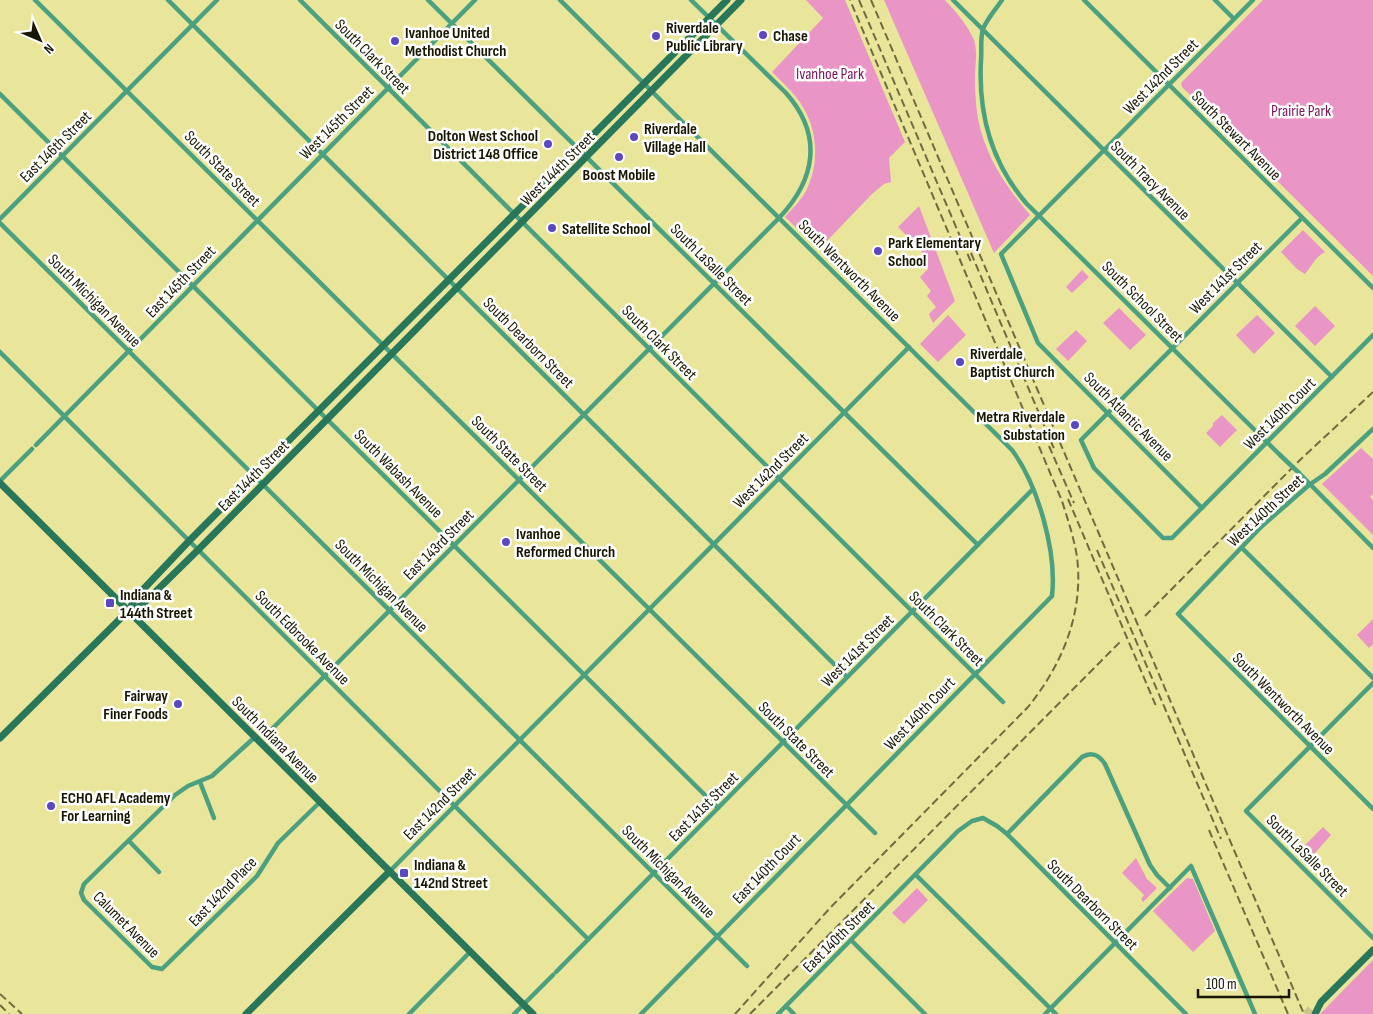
<svg xmlns="http://www.w3.org/2000/svg" width="1373" height="1014" font-family="'Sofia Sans Condensed',sans-serif">
<rect width="100%" height="100%" fill="#e9e59a"/>
<g fill="#e995c5">
<path d="M806 0H845L905 142 889 158 891 182 884 184 872 194 822 246 812 237 809 240 785 217C793 208 802 199 807 189 821 159 817 123 796 97 789 88 780 80 772 72L823 18Z"/>
<path d="M884 0H945C956 12 967 24 974 40 978 52 975 65 975 78 975 95 976 114 981 131 990 164 1009 190 1030 215L994 253Z"/>
<polygon points="1263,0 1373,0 1373,276 1209,113 1182,87 1181,83"/>
<polygon points="919,206 955,301 933,323 929,314 936,307 927,296 931,291 920,277 928,269 921,250 898,227"/>
<path d="M1303 230 1325 252C1315 257 1312 266 1305 274L1297 269 1281 252Z"/>
<polygon points="1082,270 1089,277 1072,293 1066,287"/>
<polygon points="1315,306 1335,326 1315,346 1295,326"/>
<polygon points="1119,308 1146,335 1130,350 1103,323"/>
<polygon points="948,315 966,335 938,362 920,344"/>
<polygon points="1257,315 1275,333 1254,354 1236,335"/>
<polygon points="1076,330 1087,341 1068,361 1056,349"/>
<polygon points="1222,415 1237,430 1220,447 1206,433 1213,426 1213,423"/>
<polygon points="1361,448 1373,459 1373,494 1370,497 1373,500 1373,535 1322,484"/>
<polygon points="1373,619 1373,644 1369,648 1357,635"/>
<polygon points="1323,827 1331,835 1314,854 1305,845"/>
<polygon points="1136,858 1147,879 1157,888 1143,902 1141,899 1144,895 1122,873"/>
<polygon points="1187,878 1193,879 1215,931 1193,952 1153,911"/>
<polygon points="917,888 928,900 904,924 892,913"/>
<polygon points="1373,960 1373,1014 1320,1014"/>
</g>
<g fill="none" stroke-linecap="round" stroke-linejoin="round">
<polyline stroke="#cac683" stroke-width="7" stroke-dasharray="7 3.5" stroke-linecap="butt" points="1306,1014 1311,1008"/>
<g stroke="#4ba17f" stroke-width="4.5">
<polyline points="35,0 875,833"/>
<polyline points="168,0 847,677"/>
<polyline points="300,0 1003,702"/>
<polyline points="428,0 978,545"/>
<path d="M560 0 1012 450C1038 485 1057 552 1052 596L641 1014"/>
<polyline points="953,0 1332,377"/>
<path d="M1002 0C996 9 987 19 983 29 980 38 982 51 981 60 978 114 991 162 1026 203L1280 455"/>
<polyline points="1084,0 1373,288"/>
<polyline points="1215,0 1234,19"/>
<polyline points="0,94 718,808"/>
<polyline points="1302,218 1081,440 1094,468 1163,538 1172,538 1373,335"/>
<polyline points="0,219 217,0"/>
<polyline points="0,223 747,966"/>
<polyline points="0,352 588,939"/>
<polyline points="1373,429 1325,474 1309,485 1261,527 1178,614 1373,809"/>
<polyline points="36,445 475,0"/>
<polyline points="1299,473 1373,548"/>
<polyline points="0,481 32,449"/>
<polyline points="1202,508 1038,343 1001,254 1253,0"/>
<polyline points="1242,548 1373,678"/>
<polyline points="1373,683 1246,811 1373,938"/>
<path d="M268 733 779 218C816 179 823 135 786 93L691 0"/>
<polyline points="255,737 212,776 188,786 175,795 84,884 81,893 84,900 152,967 162,969 257,876 278,843 320,802"/>
<polyline points="200,782 214,818"/>
<path d="M1007 834 1082 757C1092 751 1099 755 1105 764L1150 865 1157 875 1170 888"/>
<polyline points="129,841 159,872"/>
<polyline points="389,872 909,347"/>
<polyline points="916,875 1056,1014"/>
<polyline points="851,940 925,1014"/>
<polyline points="556,972 1033,489"/>
<polyline points="786,1006 794,1014"/>
<polyline points="409,1014 470,952"/>
<polyline points="514,1014 553,975"/>
<polyline points="778,1014 958,831 972,821 983,818 997,826 1007,834 1186,1014"/>
<polyline points="1045,1014 1191,866 1255,1014"/>
</g>
<g stroke="#28775a" stroke-width="7">
<polyline points="0,483 533,1014"/>
<polyline points="129,610 142,605 198,550 741,0"/>
<polyline points="0,738 129,610 135,598 189,541 727,0"/>
<polyline points="246,1014 389,872"/>
<polyline points="1315,1014 1321,1002 1373,950"/>
</g>
<g stroke="#6f6c40" stroke-width="2" stroke-dasharray="8 4" stroke-linecap="butt">
<polyline points="859,0 971,262"/>
<polyline points="871,0 1304,1014"/>
<polyline points="971,253 1055,451"/>
<polyline points="1049,446 1074,503"/>
<polyline points="1068,499 1156,706"/>
<polyline points="1097,550 1221,839"/>
<polyline points="1145,616 1301,459 1373,392"/>
<polyline points="1209,830 1288,1014"/>
<polyline points="0,994 22,1014"/>
<polyline points="0,1005 9,1014"/>
<path d="M735 1014 830 908 1028 707C1062 665 1084 613 1077 557 1074 538 1068 520 1062 501L850 0"/>
<polyline points="750,1014 1122,640"/>
</g>
<polyline stroke="#4ba17f" stroke-width="4.5" points="1280,455 1299,473"/>
</g>
<g fill="#5b48c0" stroke="#fff" stroke-width="2">
<circle cx="763" cy="35" r="5"/>
<circle cx="656" cy="36" r="5"/>
<circle cx="395" cy="41" r="5"/>
<circle cx="634" cy="137" r="5"/>
<circle cx="548" cy="144" r="5"/>
<circle cx="619" cy="157" r="5"/>
<circle cx="552" cy="228" r="5"/>
<circle cx="878" cy="251" r="5"/>
<circle cx="960" cy="362" r="5"/>
<circle cx="1075" cy="425" r="5"/>
<circle cx="506" cy="542" r="5"/>
<rect x="105" y="598" width="10" height="10" rx="2.5"/>
<circle cx="178" cy="704" r="5"/>
<circle cx="51" cy="806" r="5"/>
<rect x="399" y="868" width="10" height="10" rx="2.5"/>
</g>
<g text-anchor="middle" stroke-width="5" stroke-linejoin="round" paint-order="stroke">
<g font-size="16" font-weight="bold" fill="#191600" stroke="#fff" text-anchor="start">
<text x="666" y="33">Riverdale<tspan x="666" dy="18">Public Library</tspan></text>
<text x="405" y="38">Ivanhoe United<tspan x="405" dy="18">Methodist Church</tspan></text>
<text x="773" y="41">Chase</text>
<text x="644" y="134">Riverdale<tspan x="644" dy="18">Village Hall</tspan></text>
<text x="538" y="141" text-anchor="end">Dolton West School<tspan x="538" dy="18">District 148 Office</tspan></text>
<text x="619" y="180" text-anchor="middle">Boost Mobile</text>
<text x="562" y="234">Satellite School</text>
<text x="888" y="248">Park Elementary<tspan x="888" dy="18">School</tspan></text>
<text x="970" y="359">Riverdale<tspan x="970" dy="18">Baptist Church</tspan></text>
<text x="1065" y="422" text-anchor="end">Metra Riverdale<tspan x="1065" dy="18">Substation</tspan></text>
<text x="516" y="539">Ivanhoe<tspan x="516" dy="18">Reformed Church</tspan></text>
<text x="120" y="600">Indiana &amp;<tspan x="120" dy="18">144th Street</tspan></text>
<text x="168" y="701" text-anchor="end">Fairway<tspan x="168" dy="18">Finer Foods</tspan></text>
<text x="61" y="803">ECHO AFL Academy<tspan x="61" dy="18">For Learning</tspan></text>
<text x="414" y="870">Indiana &amp;<tspan x="414" dy="18">142nd Street</tspan></text>
</g>
<g font-size="16" fill="#191600" stroke="#fff">
<text transform="translate(373 56) rotate(45)" y="6">South Clark Street</text>
<text transform="translate(1160 76) rotate(-45)" y="6">West 142nd Street</text>
<text transform="translate(336 122) rotate(-45)" y="6">West 145th Street</text>
<text transform="translate(1237 135) rotate(45)" y="6">South Stewart Avenue</text>
<text transform="translate(55 146) rotate(-45)" y="6">East 146th Street</text>
<text transform="translate(223 168) rotate(45)" y="6">South State Street</text>
<text transform="translate(557 168) rotate(-45)" y="6">West 144th Street</text>
<text transform="translate(1151 180) rotate(45)" y="6">South Tracy Avenue</text>
<text transform="translate(712 264) rotate(45)" y="6">South LaSalle Street</text>
<text transform="translate(850 270) rotate(45)" y="6">South Wentworth Avenue</text>
<text transform="translate(1225 277) rotate(-45)" y="6">West 141st Street</text>
<text transform="translate(180 281) rotate(-46)" y="6">East 145th Street</text>
<text transform="translate(95 300) rotate(45)" y="6">South Michigan Avenue</text>
<text transform="translate(1143 301) rotate(45)" y="6">South School Street</text>
<text transform="translate(529 342) rotate(45)" y="6">South Dearborn Street</text>
<text transform="translate(660 342) rotate(45)" y="6">South Clark Street</text>
<text transform="translate(1279 413) rotate(-45)" y="6">West 140th Court</text>
<text transform="translate(1129 416) rotate(45)" y="6">South Atlantic Avenue</text>
<text transform="translate(510 453) rotate(45)" y="6">South State Street</text>
<text transform="translate(770 470) rotate(-45)" y="6">West 142nd Street</text>
<text transform="translate(399 473) rotate(45)" y="6">South Wabash Avenue</text>
<text transform="translate(253 475) rotate(-45)" y="6">East 144th Street</text>
<text transform="translate(1265 510) rotate(-43)" y="6">West 140th Street</text>
<text transform="translate(438 544) rotate(-45)" y="6">East 143rd Street</text>
<text transform="translate(382 585) rotate(45)" y="6">South Michigan Avenue</text>
<text transform="translate(947 628) rotate(45)" y="6">South Clark Street</text>
<text transform="translate(303 637) rotate(45)" y="6">South Edbrooke Avenue</text>
<text transform="translate(857 650) rotate(-45)" y="6">West 141st Street</text>
<text transform="translate(1284 703) rotate(45)" y="6">South Wentworth Avenue</text>
<text transform="translate(919 713) rotate(-46)" y="6">West 140th Court</text>
<text transform="translate(276 739) rotate(45)" y="6">South Indiana Avenue</text>
<text transform="translate(797 739) rotate(45)" y="6">South State Street</text>
<text transform="translate(439 803) rotate(-45)" y="6">East 142nd Street</text>
<text transform="translate(703 806) rotate(-45)" y="6">East 141st Street</text>
<text transform="translate(1308 855) rotate(45)" y="6">South LaSalle Street</text>
<text transform="translate(766 868) rotate(-46)" y="6">East 140th Court</text>
<text transform="translate(669 871) rotate(45)" y="6">South Michigan Avenue</text>
<text transform="translate(222 891) rotate(-46)" y="6">East 142nd Place</text>
<text transform="translate(1093 904) rotate(45)" y="6">South Dearborn Street</text>
<text transform="translate(127 924) rotate(45)" y="6">Calumet Avenue</text>
<text transform="translate(838 936) rotate(-45)" y="6">East 140th Street</text>
</g>
<g font-size="16" fill="#7c165b" stroke="#fff">
<text x="830" y="79">Ivanhoe Park</text>
<text x="1301" y="116">Prairie Park</text>
</g>
</g>
<g transform="translate(40 40) rotate(135)" stroke="#ffffff" stroke-width="4" paint-order="stroke">
<path d="M0-4L9 19L0 12L-9 19Z" fill="#191600"/>
<text y="-8" font-size="14" font-weight="bold" text-anchor="middle" fill="#191600">N</text>
</g>
<path d="M1198 989v8h91v-8" fill="none" stroke="#191600" stroke-width="2.5"/>
<text x="1206" y="989" font-size="15" fill="#191600" stroke="#ffffff" stroke-width="4" paint-order="stroke">100 m</text>
</svg>
